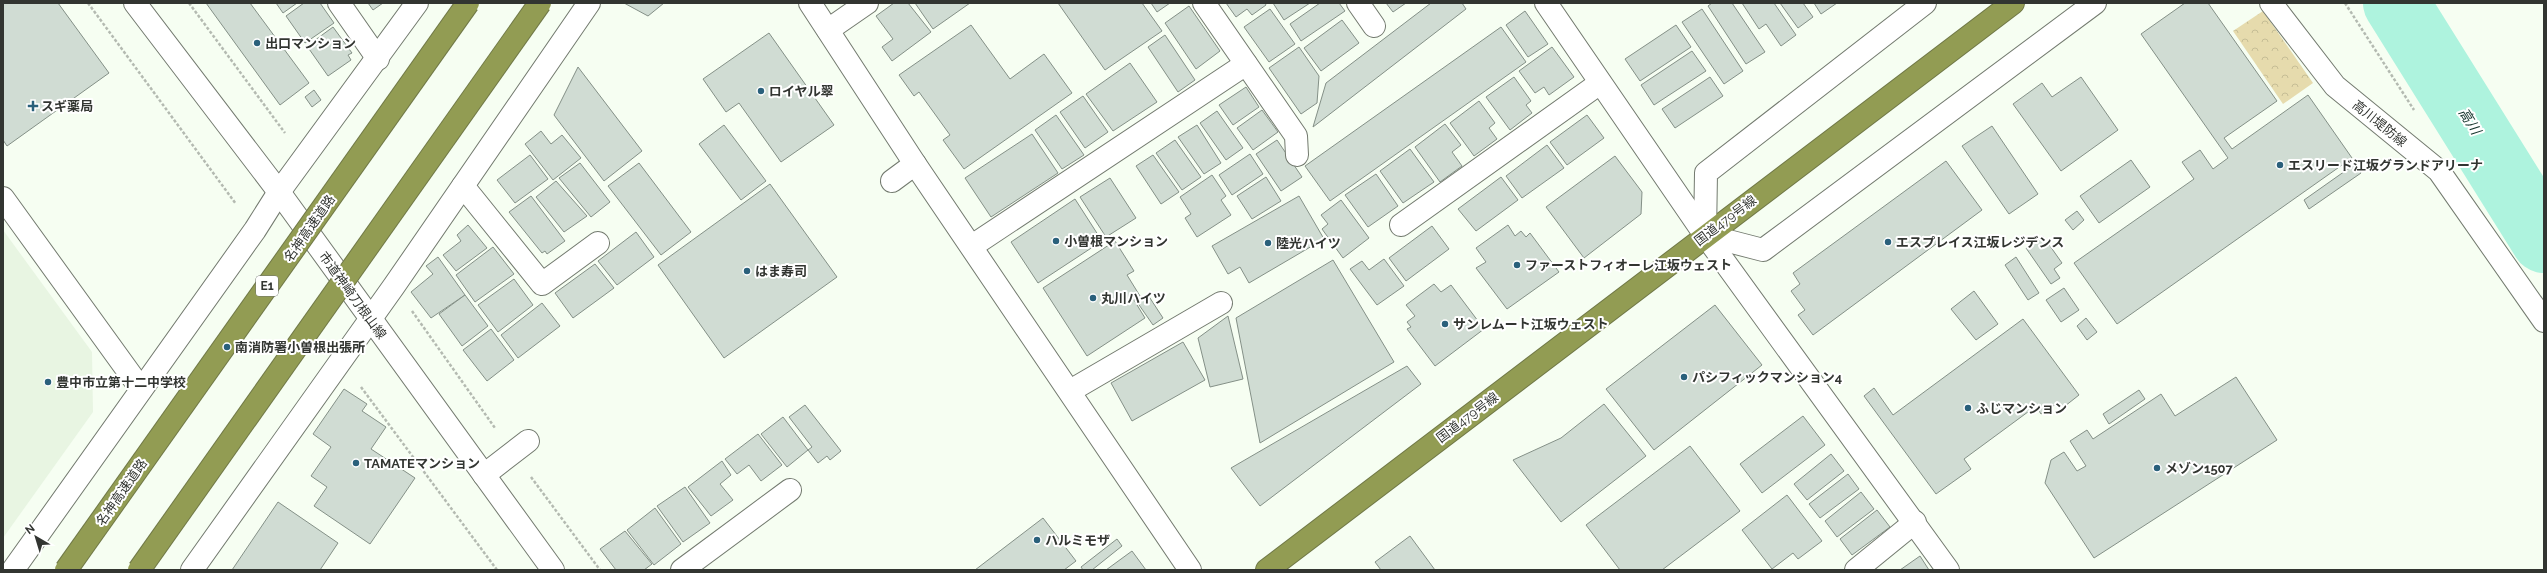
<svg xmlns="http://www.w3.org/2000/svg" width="2547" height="573" font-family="Raleway,'Noto Sans JP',sans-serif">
<defs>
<pattern id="park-crowns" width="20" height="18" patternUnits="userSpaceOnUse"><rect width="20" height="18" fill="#e6dbad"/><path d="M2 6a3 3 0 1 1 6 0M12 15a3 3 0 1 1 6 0" fill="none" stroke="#c6bd95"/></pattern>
</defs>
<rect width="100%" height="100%" fill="#f6fef2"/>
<polygon fill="#e8f5e2" points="3,230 92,352 93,412 3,538"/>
<polygon fill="url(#park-crowns)" points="2263,11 2313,83 2283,104 2233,31"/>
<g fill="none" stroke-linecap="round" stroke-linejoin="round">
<polyline stroke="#aef3de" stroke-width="66" points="2396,3 2544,240"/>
</g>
<g fill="#d0dcd3" stroke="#849087">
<polygon points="3,3 58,3 109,73 7,146 3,140"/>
<polygon points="206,3 250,3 309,83 280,105"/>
<polygon points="276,3 297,3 283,13"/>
<polygon points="304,3 320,3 334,23 305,43 286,16"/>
<polygon points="368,3 383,3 373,10"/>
<polygon points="624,3 664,3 648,16"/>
<polygon points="894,3 908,3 931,32 892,61 882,47 893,39 876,16"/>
<polygon points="915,3 970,3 933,29"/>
<polygon points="1058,3 1142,3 1162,31 1105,70"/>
<polygon points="1151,3 1170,3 1157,12"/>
<polygon points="1226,3 1265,3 1266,5 1252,15 1247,9 1236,17"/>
<polygon points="1273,3 1310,3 1284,20"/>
<polygon points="1320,3 1339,3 1345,11 1301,41 1290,24"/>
<polygon points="1386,3 1406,3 1393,12"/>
<polygon points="1431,3 1462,3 1466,9 1313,127 1326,83"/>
<polygon points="1712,3 1732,3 1765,52 1746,64 1708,6"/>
<polygon points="1742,3 1774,3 1796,35 1781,46 1766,24 1759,29"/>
<polygon points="1780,3 1803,3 1813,17 1798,28"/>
<polygon points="1814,3 1837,3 1821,14"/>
<polygon points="2185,3 2208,3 2277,101 2224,138 2232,149 2308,95 2352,158 2117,324 2074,263 2194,179 2182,162 2200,150 2213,169 2228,158 2141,34"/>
<polygon points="1189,6 1220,51 1196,69 1165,23"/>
<polygon points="1270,9 1295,44 1269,62 1244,27"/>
<polygon points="1702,9 1743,71 1724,84 1682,22"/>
<polygon points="1525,11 1548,44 1528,57 1506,25"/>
<polygon points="1342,20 1359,43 1321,71 1304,48"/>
<polygon points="971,25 1010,79 1044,54 1072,93 964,169 943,140 950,135 919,92 914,96 899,75"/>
<polygon points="1676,25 1691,47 1640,81 1625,59"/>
<polygon points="333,27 352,53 348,55 351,60 328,76 307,46"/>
<polygon points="1501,27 1526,62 1330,201 1305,166"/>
<polygon points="769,33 834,125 781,162 739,103 726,112 703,79"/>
<polygon points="1165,35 1195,80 1178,92 1148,47"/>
<polygon points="1299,47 1319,76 1317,103 1301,114 1269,68"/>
<polygon points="1552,47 1574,77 1549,95 1544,87 1535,93 1519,71"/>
<polygon points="1692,51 1706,71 1654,105 1641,85"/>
<polygon points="1130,63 1157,102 1113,131 1086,94"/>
<polygon points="578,67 642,151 604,181 554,115"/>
<polygon points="1514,77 1531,101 1526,105 1532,113 1510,130 1486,97"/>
<polygon points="1710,77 1723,96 1675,128 1662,109"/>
<polygon points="2081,77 2118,130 2061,171 2013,104 2042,83 2052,97"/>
<polygon points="1246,87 1259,107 1233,125 1219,105"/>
<polygon points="314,90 321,100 312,107 305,97"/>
<polygon points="1083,96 1108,132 1085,148 1060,112"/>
<polygon points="1479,101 1495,123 1489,128 1497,139 1474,156 1450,123"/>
<polygon points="1262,110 1278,132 1253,150 1237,128"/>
<polygon points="1217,111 1243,148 1226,160 1200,123"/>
<polygon points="1056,115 1084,155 1062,169 1035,130"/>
<polygon points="1587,115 1604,138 1567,165 1550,142"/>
<polygon points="1445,124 1461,145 1452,152 1462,166 1440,182 1415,147"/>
<polygon points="724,125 766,181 741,200 699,144"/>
<polygon points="1197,125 1221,163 1204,174 1178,137"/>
<polygon points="1992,126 2038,194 2009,214 1962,146"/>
<polygon points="541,131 551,144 562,135 581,158 553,180 525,144"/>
<polygon points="1032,134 1058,173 991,217 965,178"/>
<polygon points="1175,140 1201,177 1182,190 1156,153"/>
<polygon points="1277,140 1302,177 1281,191 1256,154"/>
<polygon points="1547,145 1564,168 1522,198 1506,176"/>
<polygon points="1410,149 1434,182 1403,203 1380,171"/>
<polygon points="1250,154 1263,174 1232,195 1219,175"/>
<polygon points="530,155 548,179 515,203 497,180"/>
<polygon points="1153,155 1179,192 1161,204 1136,166"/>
<polygon points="1615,156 1642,192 1641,214 1584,258 1546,207"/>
<polygon points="2131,160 2150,187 2099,223 2080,196"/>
<polygon points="1946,161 1982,210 1813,335 1798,315 1805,310 1791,291 1800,284 1793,273"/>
<polygon points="580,163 610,202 591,217 559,178"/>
<polygon points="639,163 691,232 661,255 608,186"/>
<polygon points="2355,164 2361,173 2309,209 2304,200"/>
<polygon points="1376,174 1398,206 1368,227 1345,195"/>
<polygon points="1212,175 1226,196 1221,200 1231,215 1197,237 1185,218 1191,214 1180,197"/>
<polygon points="1266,177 1281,201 1252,219 1237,196"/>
<polygon points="1501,177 1518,200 1476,231 1458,209"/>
<polygon points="1110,178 1136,218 1106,237 1080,197"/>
<polygon points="556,181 587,216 564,232 536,197"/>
<polygon points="770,184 837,277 724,358 658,265"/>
<polygon points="531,196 565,241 547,254 545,251 542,253 509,212"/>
<polygon points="1299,196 1324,239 1249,283 1240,267 1228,274 1212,246"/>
<polygon points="1075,199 1102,241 1038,283 1011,242"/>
<polygon points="1341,200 1369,238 1343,258 1322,229 1328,224 1321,215"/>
<polygon points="2077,211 2084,220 2073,230 2065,220"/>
<polygon points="468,225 487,248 456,271 443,255 461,241 457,235"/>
<polygon points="1508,225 1515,236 1521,231 1526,237 1530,233 1559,272 1507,309 1476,268 1486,262 1476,248"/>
<polygon points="1432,226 1449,249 1406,281 1389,258"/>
<polygon points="636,232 654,257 617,285 598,261"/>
<polygon points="2043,236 2062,263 2054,269 2060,278 2051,284 2026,248"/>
<polygon points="1115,241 1134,271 1127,275 1140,296 1134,300 1145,318 1087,356 1043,288"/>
<polygon points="493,247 514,274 475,302 456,275"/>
<polygon points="438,257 465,295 431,318 411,292 433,274 426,266"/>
<polygon points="2016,257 2039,293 2028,300 2005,265"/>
<polygon points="1384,259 1404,286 1377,305 1350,269 1362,261 1369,270"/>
<polygon points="1333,260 1394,362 1260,443 1236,318"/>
<polygon points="595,264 614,288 573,318 555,293"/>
<polygon points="514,279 533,305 498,332 478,305"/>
<polygon points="1434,284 1441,292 1451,285 1484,329 1435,366 1407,329 1411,327 1407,322 1415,316 1406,305"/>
<polygon points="2064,288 2079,310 2061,322 2046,300"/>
<polygon points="1974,291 1998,324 1976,340 1951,309"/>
<polygon points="465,295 488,326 462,346 439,314"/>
<polygon points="1148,295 1163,318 1153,325 1137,302"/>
<polygon points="542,303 560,326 518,358 501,335"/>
<polygon points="1715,305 1762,365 1654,450 1606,389"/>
<polygon points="1228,316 1243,379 1210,387 1198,338"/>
<polygon points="2086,318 2097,332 2087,340 2077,326"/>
<polygon points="2023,319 2079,395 2060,410 2056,404 2041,414 2036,406 1964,459 1971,469 1936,494 1864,396 1874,388 1893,415"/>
<polygon points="491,329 514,360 487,381 463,350"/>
<polygon points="1183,342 1205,380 1132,421 1111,383"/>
<polygon points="1407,366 1421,384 1260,506 1231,468"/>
<polygon points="2236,377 2277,440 2094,558 2045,483 2051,460 2064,452 2077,471 2086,466 2070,441 2087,430 2093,439 2161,394 2175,416"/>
<polygon points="344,389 367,404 362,411 386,427 371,449 415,478 370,544 314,506 327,487 311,476 331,447 313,434"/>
<polygon points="2139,390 2145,399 2109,424 2103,414"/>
<polygon points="1604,404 1646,456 1561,522 1513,460 1561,438"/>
<polygon points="805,405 841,451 830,460 827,456 818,463 808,450 812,447 789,417"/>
<polygon points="1803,416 1825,445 1762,493 1740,464"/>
<polygon points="783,417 808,450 787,467 761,434"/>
<polygon points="758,434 782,465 761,481 749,465 737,474 725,459"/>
<polygon points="1690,446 1740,511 1662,570 1620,570 1586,525"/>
<polygon points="1831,454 1844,471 1807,500 1794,484"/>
<polygon points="722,461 731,475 720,484 733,500 711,516 688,487"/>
<polygon points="1848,474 1859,489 1820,518 1809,504"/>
<polygon points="685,487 710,523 683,542 657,506"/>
<polygon points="1861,492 1874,509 1837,537 1825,521"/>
<polygon points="1787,495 1822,541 1798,559 1793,553 1772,569 1742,530"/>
<polygon points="278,502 338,543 320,570 232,570"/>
<polygon points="655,508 681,544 654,565 627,530"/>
<polygon points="1877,510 1890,527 1852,555 1840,539"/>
<polygon points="1043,518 1076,561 1064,570 975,570"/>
<polygon points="625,531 652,564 644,570 616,570 600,549"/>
<polygon points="1410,536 1435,570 1381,570 1375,562"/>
<polygon points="1117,539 1122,546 1092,570 1083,570 1081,567"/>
<polygon points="1132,551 1146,570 1106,570"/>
<polygon points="1920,556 1929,570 1900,570"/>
</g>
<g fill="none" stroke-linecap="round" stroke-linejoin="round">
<g stroke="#737a6f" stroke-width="24">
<g id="minor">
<polyline points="135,3 279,192 553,570"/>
<polyline points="339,3 378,59"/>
<polyline points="810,3 915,164 1190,570"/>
<polyline points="1204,3 1296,136 1297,155"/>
<polyline points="1358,3 1374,26"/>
<polyline points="1546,3 1705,235 1948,570"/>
<polyline points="1925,3 1706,173 1705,235 1763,250 2095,3"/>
<polyline points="2271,3 2335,86 2439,171 2544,321"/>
<polyline points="828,30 867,3"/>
<polyline points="892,181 915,164"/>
<polyline points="463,186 542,284 598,243"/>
<polyline points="3,198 141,389"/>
<polyline points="1401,225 1600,83"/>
<polyline points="972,246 1246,64"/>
<polyline points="1070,391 1221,303"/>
<polyline points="484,475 528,441"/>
<polyline points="13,570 255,230 279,192 417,3"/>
<polyline points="192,570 394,286 589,3"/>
<polyline points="682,570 790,490"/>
<polyline points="1856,570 1915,522"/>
</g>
</g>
<g stroke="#707847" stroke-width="24">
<polyline id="highway" points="1267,570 2013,3"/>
</g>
<g stroke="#b4bab1" stroke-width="2.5" stroke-dasharray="3 2" stroke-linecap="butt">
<polyline points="88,3 236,204"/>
<polyline points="189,3 285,133"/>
<polyline points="2345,3 2414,110"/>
<polyline points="412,311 495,428"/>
<polyline points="361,387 497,570"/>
<polyline points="531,477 600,570"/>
</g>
<use href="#minor" stroke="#fff" stroke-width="22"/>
<use href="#highway" stroke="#929c53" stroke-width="22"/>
<g stroke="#707847" stroke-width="24" stroke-linecap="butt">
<g id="highway-bridge">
<polyline points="66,570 468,3"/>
<polyline points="139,570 540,3"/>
</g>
</g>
<use href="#highway-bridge" stroke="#929c53" stroke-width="22"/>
</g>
<g fill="#2a607b" stroke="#fff" stroke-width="1.5">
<circle cx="257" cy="43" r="4"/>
<circle cx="761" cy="91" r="4"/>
<path d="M31 100h4v4h4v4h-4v4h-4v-4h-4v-4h4z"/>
<circle cx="2280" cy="165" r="4"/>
<circle cx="1056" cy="241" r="4"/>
<circle cx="1888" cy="242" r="4"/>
<circle cx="1268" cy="243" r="4"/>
<circle cx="1517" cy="265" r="4"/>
<circle cx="747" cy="271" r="4"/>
<circle cx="1093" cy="298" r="4"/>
<circle cx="1445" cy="324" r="4"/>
<circle cx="227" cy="347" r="4"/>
<circle cx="1684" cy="377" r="4"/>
<circle cx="48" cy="382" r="4"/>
<circle cx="1968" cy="408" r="4"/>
<circle cx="356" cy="463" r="4"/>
<circle cx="2157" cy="468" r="4"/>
<circle cx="1037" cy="540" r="4"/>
</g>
<g text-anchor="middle" stroke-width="4" stroke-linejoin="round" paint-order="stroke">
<rect fill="#fff" stroke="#70726f" stroke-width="1" x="256" y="276" width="22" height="20" rx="3"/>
<g font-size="12" font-weight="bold" fill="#323531">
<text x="267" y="290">E1</text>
</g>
<g font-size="13" font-weight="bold" fill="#323531" stroke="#fff" text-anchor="start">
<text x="265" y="48">出口マンション</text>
<text x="769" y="96">ロイヤル翠</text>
<text x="41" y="111">スギ薬局</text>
<text x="2288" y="170">エスリード江坂グランドアリーナ</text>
<text x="1064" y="246">小曽根マンション</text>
<text x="1896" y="247">エスプレイス江坂レジデンス</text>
<text x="1276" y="248">陸光ハイツ</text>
<text x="1525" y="270">ファーストフィオーレ江坂ウェスト</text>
<text x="755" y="276">はま寿司</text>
<text x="1101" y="303">丸川ハイツ</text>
<text x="1453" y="329">サンレムート江坂ウェスト</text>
<text x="235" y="352">南消防署小曽根出張所</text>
<text x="1692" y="382">パシフィックマンション4</text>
<text x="56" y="387">豊中市立第十二中学校</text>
<text x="1976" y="413">ふじマンション</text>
<text x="364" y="468">TAMATEマンション</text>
<text x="2165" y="473">メゾン1507</text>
<text x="1045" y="545">ハルミモザ</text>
</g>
<g font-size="13" fill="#323531" stroke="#fff">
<text transform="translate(2380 123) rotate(39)" y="5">高川堤防線</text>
<text transform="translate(1725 220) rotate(-37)" y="5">国道479号線</text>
<text transform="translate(309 228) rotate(-55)" y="5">名神高速道路</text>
<text transform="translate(353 295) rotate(54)" y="5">市道神崎刀根山線</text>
<text transform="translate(1467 417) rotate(-37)" y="5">国道479号線</text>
<text transform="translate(121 492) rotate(-55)" y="5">名神高速道路</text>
</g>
<g font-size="14" font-style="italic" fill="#12322a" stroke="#fff">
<text transform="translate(2470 121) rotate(58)" y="5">高川</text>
</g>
</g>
<rect width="2547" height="573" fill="none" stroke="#323531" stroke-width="8"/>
<g transform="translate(36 537) rotate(322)" stroke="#ffffff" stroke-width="3" paint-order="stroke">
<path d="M0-3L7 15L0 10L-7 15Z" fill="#323531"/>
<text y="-6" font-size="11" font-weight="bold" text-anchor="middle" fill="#323531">N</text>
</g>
</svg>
